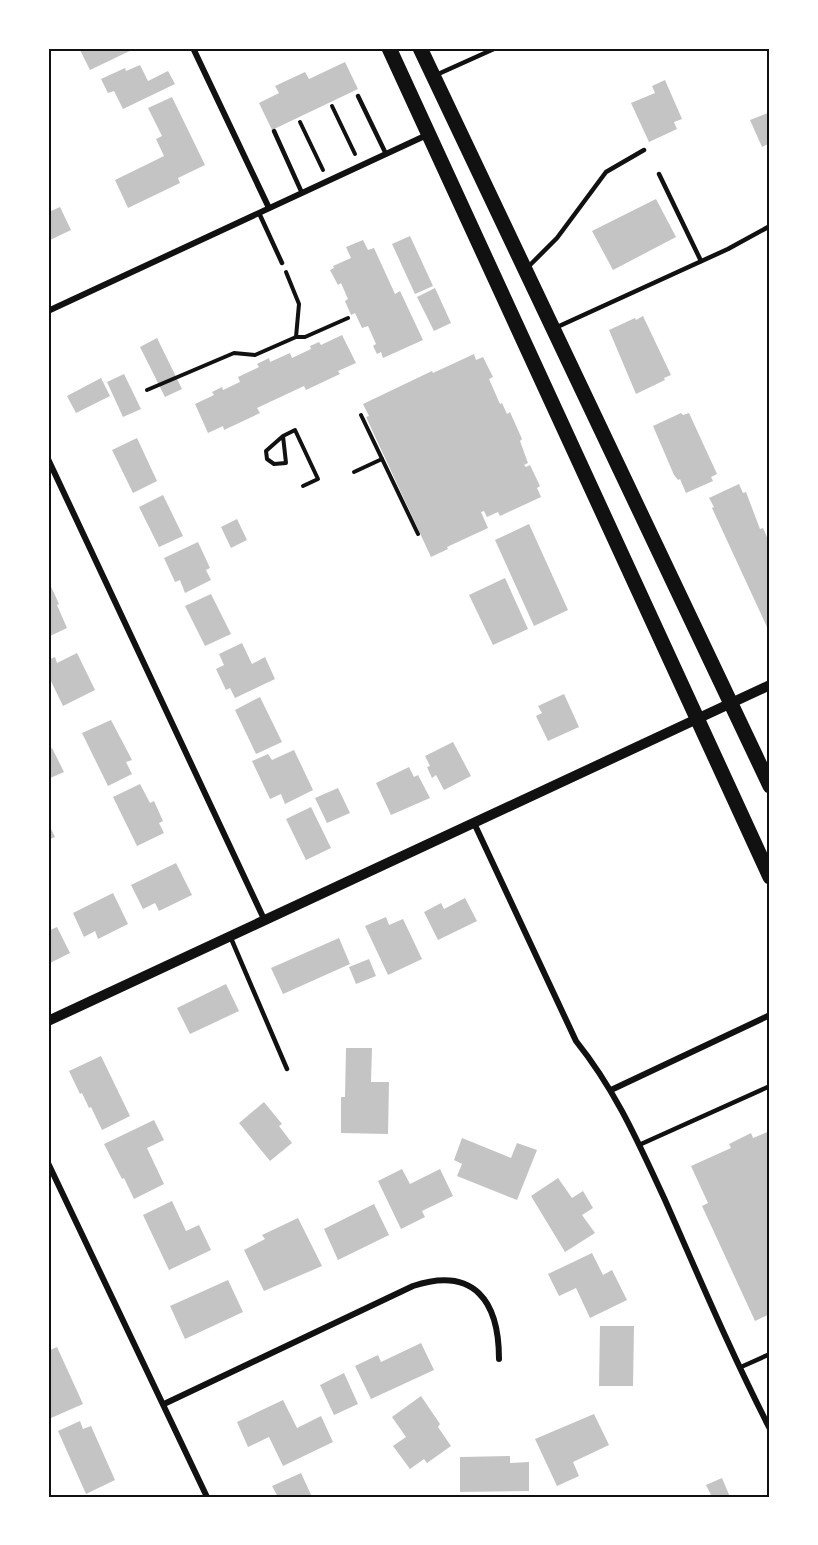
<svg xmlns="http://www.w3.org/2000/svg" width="818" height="1545" font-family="Lato,sans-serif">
<rect width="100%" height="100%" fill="#fff"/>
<g fill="#c4c4c4">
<polygon points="79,48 136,48 90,70"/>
<polygon points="345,62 358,89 272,130 259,103 279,93 275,86 305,72 309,79"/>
<polygon points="140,65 148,81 168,71 175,84 123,109 114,91 108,93 101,79 125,68 126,71"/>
<polygon points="665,80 682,119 674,122 677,129 649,142 631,103 655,93 652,86"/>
<polygon points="172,97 205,165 178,178 180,183 128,208 115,180 164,156 156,139 162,136 148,108"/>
<polygon points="770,112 770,143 762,147 750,120"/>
<polygon points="656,199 676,237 613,270 592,231"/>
<polygon points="48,206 51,211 60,207 71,230 48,241"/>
<polygon points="410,236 433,286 415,294 392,244"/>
<polygon points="363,240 368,250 374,248 395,294 400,291 423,340 383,358 381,352 377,354 373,346 376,344 368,326 362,328 355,313 351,315 345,301 348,299 341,283 338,285 330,270 334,268 333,266 351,258 346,247"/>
<polygon points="435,288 451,323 434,331 417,297"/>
<polygon points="643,316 671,375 664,378 665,380 636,394 609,330 635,318 636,320"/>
<polygon points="342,335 356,363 338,371 340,374 306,390 304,386 257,408 260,413 224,430 223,426 208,433 195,404 214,395 212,392 222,387 223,390 240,382 238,377 259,367 257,364 269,358 270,362 290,353 292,358 311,349 310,346 319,342 321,345"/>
<polygon points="157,338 182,389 165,397 140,347"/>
<polygon points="474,354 476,360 483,357 493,377 489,379 500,404 502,403 507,414 510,412 522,439 520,441 528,463 524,465 526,467 530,465 540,486 537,488 541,497 500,516 498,512 487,517 484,511 481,512 488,528 447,547 448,549 431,557 366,417 369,416 363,404 432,371 433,373"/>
<polygon points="124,374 141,409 123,417 107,382"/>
<polygon points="101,378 110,396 76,413 67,396"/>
<polygon points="681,413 683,415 689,413 717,474 711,477 713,481 686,493 680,479 678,480 674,475 653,426"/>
<polygon points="137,438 157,481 133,493 112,450"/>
<polygon points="739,484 743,493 746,492 760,529 763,528 770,544 770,625 767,627 712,508 714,507 709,498"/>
<polygon points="163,495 183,536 159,547 139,507"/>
<polygon points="237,519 247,540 231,548 221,527"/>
<polygon points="529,524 568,610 534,626 495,540"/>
<polygon points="198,542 210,568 206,570 211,580 185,593 180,580 175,582 164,558"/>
<polygon points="505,578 528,629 493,645 469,595"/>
<polygon points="48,580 59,604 57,605 67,628 48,637"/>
<polygon points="211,594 231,634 205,646 185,606"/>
<polygon points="242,643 252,664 265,657 275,679 235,698 230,688 226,690 216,669 224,665 219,654"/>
<polygon points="77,653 95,690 63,706 48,675 48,660 55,657 57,663"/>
<polygon points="564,694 579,727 548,741 536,716 542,713 538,706"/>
<polygon points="260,697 282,742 256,754 235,710"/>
<polygon points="111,720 132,760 126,762 132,774 108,786 82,733"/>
<polygon points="453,742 471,776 444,790 436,775 432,778 427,767 430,766 425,756"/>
<polygon points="52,748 64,772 48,779 48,750"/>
<polygon points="294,750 313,790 285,804 281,794 270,799 252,761 268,754 272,760"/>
<polygon points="409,767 414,777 418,775 430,798 391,815 376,783"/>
<polygon points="140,784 150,803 154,801 163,821 159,823 164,833 137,846 113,797"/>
<polygon points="338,788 350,813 327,823 315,798"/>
<polygon points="311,807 331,848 306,860 286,819"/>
<polygon points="48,823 55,837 48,840"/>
<polygon points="176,863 192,895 159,911 155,903 143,909 131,885"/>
<polygon points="113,893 128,924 98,939 95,931 84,937 73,913"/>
<polygon points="465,898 477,921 438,940 424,912 441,903 444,909"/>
<polygon points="386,917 389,925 403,919 422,959 388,975 365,926"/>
<polygon points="57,927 70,953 50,963 51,965 48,966 48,931"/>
<polygon points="339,938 350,964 283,994 271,968"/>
<polygon points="369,959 376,976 356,984 349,967"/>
<polygon points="226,984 239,1011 190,1034 177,1008"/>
<polygon points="346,1048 372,1048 371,1082 389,1082 388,1134 341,1133 341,1097 345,1097"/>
<polygon points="101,1056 130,1116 102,1130 91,1107 89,1108 82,1093 80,1094 69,1071"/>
<polygon points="264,1102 282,1124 279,1126 292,1143 270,1161 239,1123"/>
<polygon points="154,1120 164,1140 147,1148 164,1184 134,1199 124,1178 122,1179 104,1144"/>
<polygon points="770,1131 770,1314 755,1321 702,1206 708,1203 691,1166 731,1148 729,1144 751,1133 753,1138"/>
<polygon points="462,1138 511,1158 517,1143 537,1150 517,1200 457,1176 462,1164 454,1160"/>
<polygon points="402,1169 410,1184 440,1169 453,1196 422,1211 425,1217 401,1229 378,1181"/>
<polygon points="558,1178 572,1198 583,1191 593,1208 582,1215 595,1233 565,1252 531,1196"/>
<polygon points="172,1201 186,1231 199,1225 211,1250 169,1270 143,1215"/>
<polygon points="374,1204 389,1235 338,1260 324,1229"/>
<polygon points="298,1218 322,1266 264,1291 244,1250 265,1239 262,1235"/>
<polygon points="592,1253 603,1275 612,1270 627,1300 590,1318 576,1288 559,1296 548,1274"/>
<polygon points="228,1280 243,1312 185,1339 170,1306"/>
<polygon points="600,1326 634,1326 633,1386 599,1386"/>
<polygon points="421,1343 434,1370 371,1399 355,1366 378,1355 381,1362"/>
<polygon points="57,1347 83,1404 51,1418 48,1411 48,1351"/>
<polygon points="344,1373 358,1404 334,1415 320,1385"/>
<polygon points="421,1396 440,1424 438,1427 451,1446 427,1463 424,1459 410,1469 393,1446 406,1437 392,1417"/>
<polygon points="283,1400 297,1428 321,1416 333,1442 283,1466 269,1437 248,1447 237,1422"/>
<polygon points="594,1414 609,1445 573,1462 579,1476 557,1486 535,1439"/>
<polygon points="80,1421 83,1429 91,1426 115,1480 86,1494 58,1431"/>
<polygon points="510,1456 510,1463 529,1462 529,1491 460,1492 460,1457"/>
<polygon points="301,1473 312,1497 278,1497 272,1486"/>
<polygon points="722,1478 730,1497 712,1497 706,1485"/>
</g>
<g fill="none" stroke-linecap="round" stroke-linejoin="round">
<g stroke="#111" stroke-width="4">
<polyline points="332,106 355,154"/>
<polyline points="300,122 323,170"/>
<polyline points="286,272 299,304 296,337"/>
<polyline points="147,390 234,353 255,355 296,337 305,337 348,318"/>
<polyline points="361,415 418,534"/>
<polyline points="283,436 266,451 267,459 274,464 286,463 283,436 295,430 318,479 303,486"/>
<polyline points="354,472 382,459"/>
</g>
<g stroke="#111" stroke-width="4.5">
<polyline points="436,75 496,48"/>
<polyline points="358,96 386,154"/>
<polyline points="274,131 302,193"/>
<polyline points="659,174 701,261"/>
<polyline points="259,213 282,263"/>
<polyline points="527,268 557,238 606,172 644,150"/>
<polyline points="555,328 728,249 770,226"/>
<polyline points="230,936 287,1069"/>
<polyline points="639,1145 770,1086"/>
<polyline points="741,1367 770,1354"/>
</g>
<g stroke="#111" stroke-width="6">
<polyline points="193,48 269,208"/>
<polyline points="48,311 429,134"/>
<polyline points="48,459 264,919"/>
<path d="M474 823 576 1041C616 1091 638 1142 665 1200 699 1277 732 1355 770 1429"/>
<polyline points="611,1090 770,1015"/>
<polyline points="48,1163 207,1497"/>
<path d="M164 1404 413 1286C474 1266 499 1301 499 1359"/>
</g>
<polyline stroke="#111" stroke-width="10" points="48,1021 770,685"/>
<g stroke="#111" stroke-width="15">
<polyline points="389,48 770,877"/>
<polyline points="420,48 770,786"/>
</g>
</g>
<rect width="818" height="1545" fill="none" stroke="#ffffff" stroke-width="99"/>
<rect x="50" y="50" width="718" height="1446" fill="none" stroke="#111" stroke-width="2"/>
</svg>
